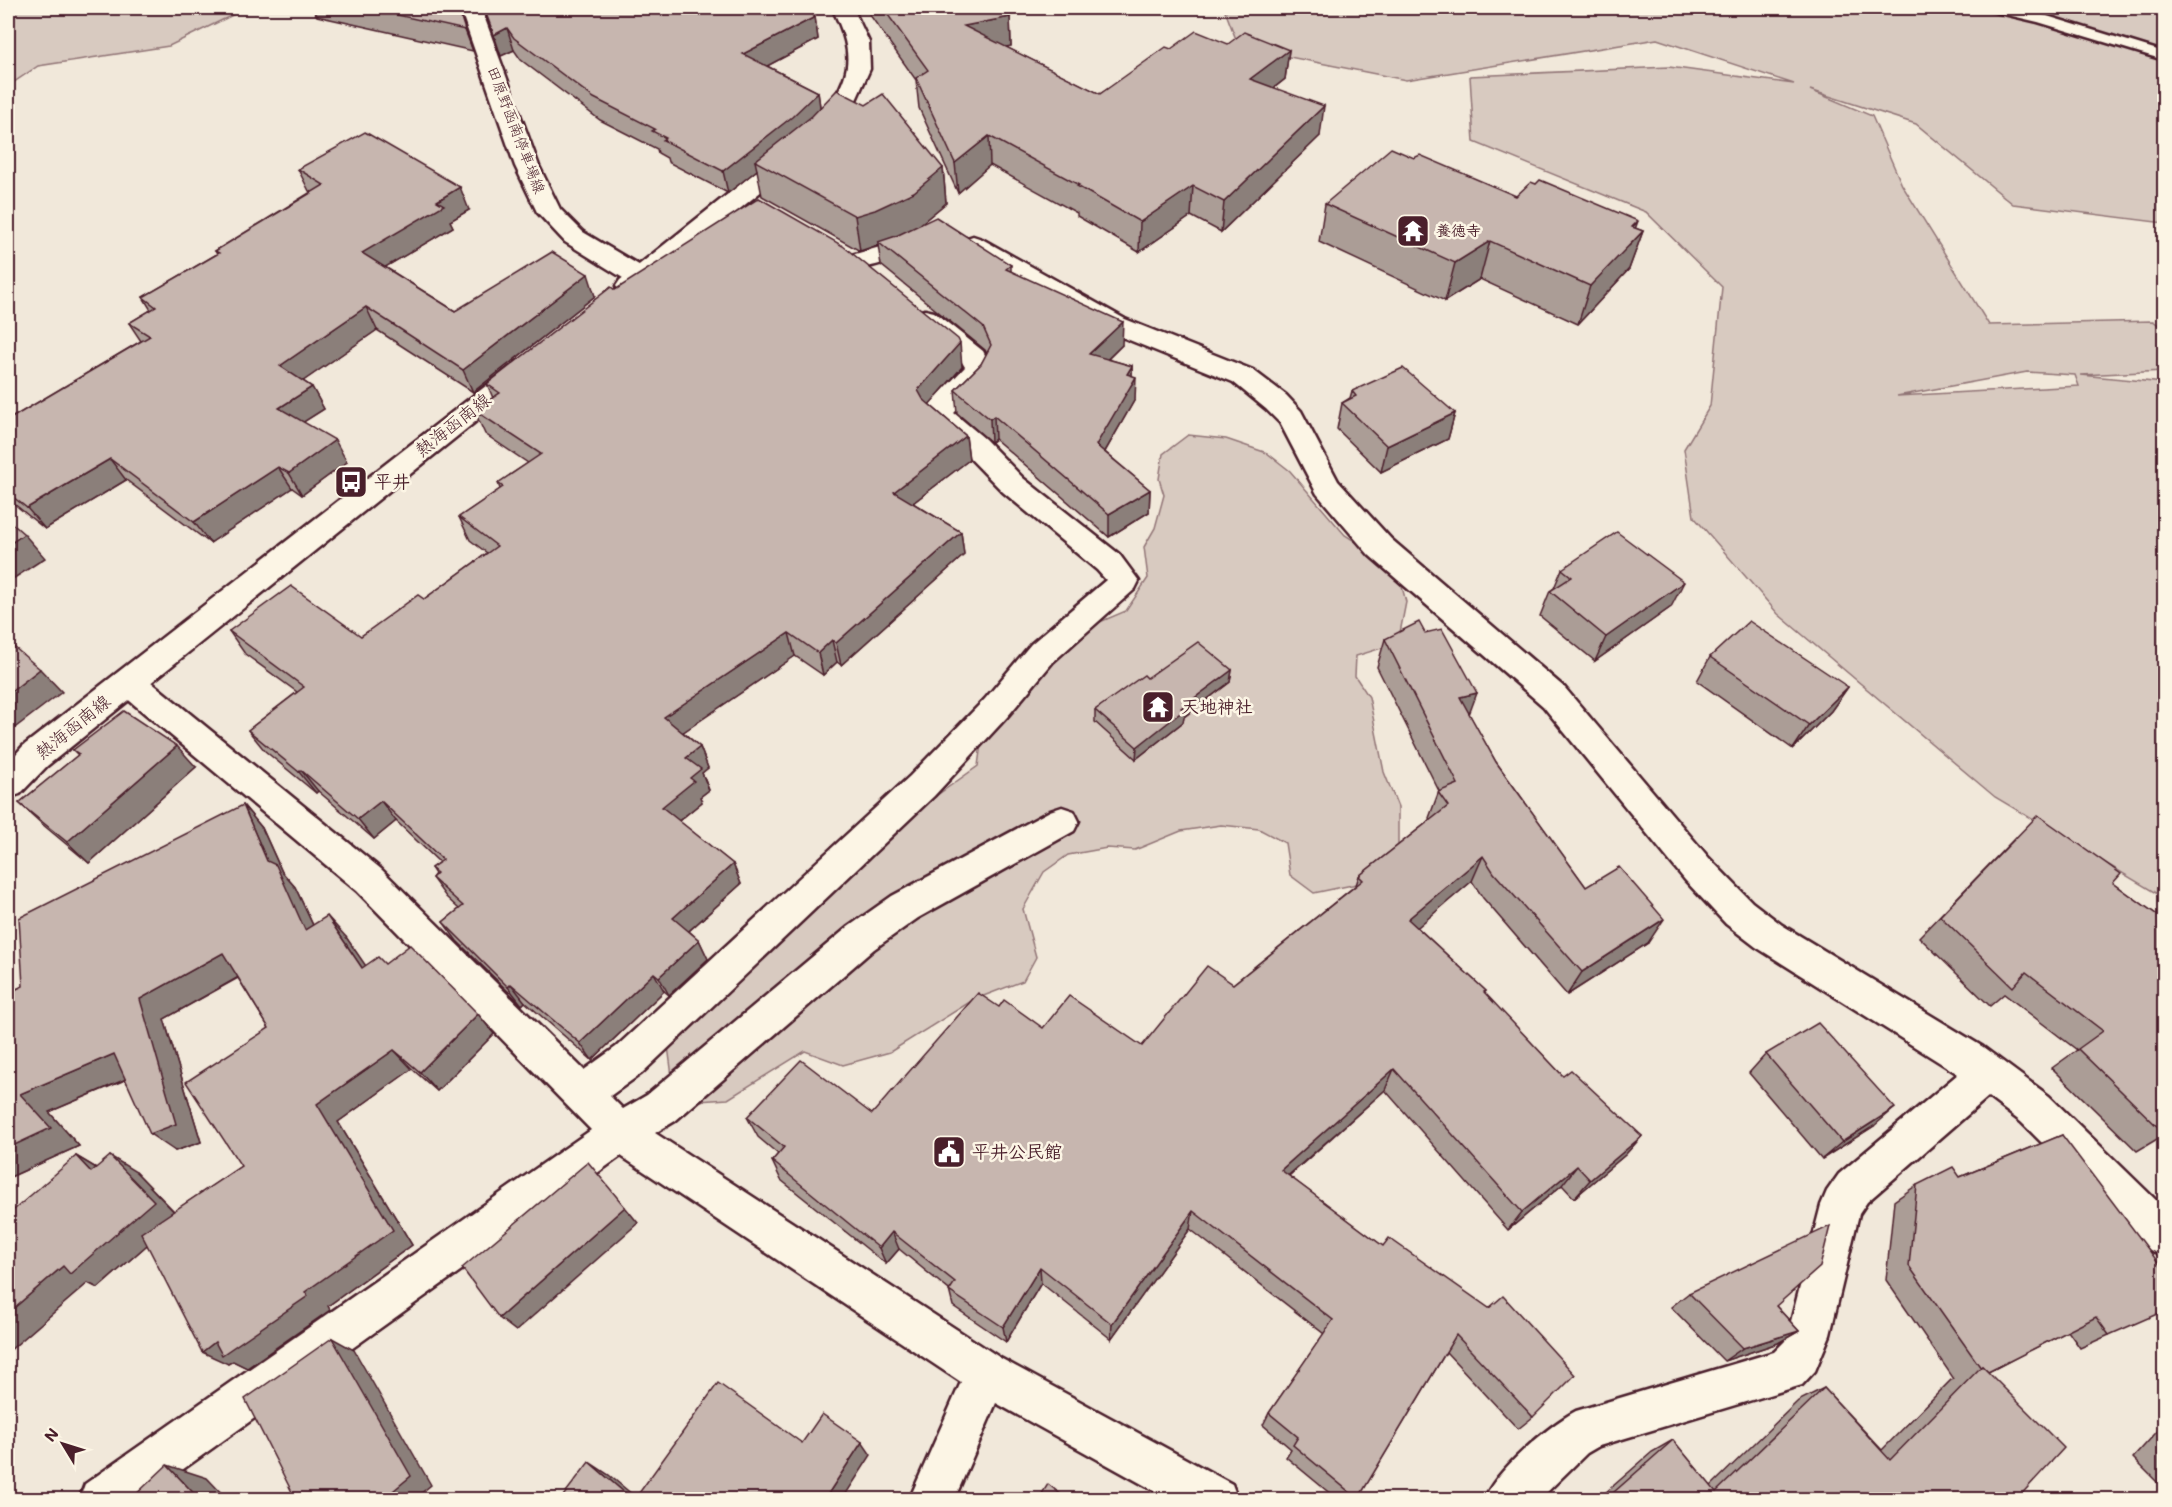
<svg xmlns="http://www.w3.org/2000/svg" width="2172" height="1507" font-family="Mali,'Klee One',sans-serif">
<rect width="100%" height="100%" fill="#f1e8da"/>
<filter id="ink" filterUnits="userSpaceOnUse"><feTurbulence type="fractalNoise" baseFrequency=".0167" numOctaves="2"/><feDisplacementMap in="SourceGraphic" scale="12" xChannelSelector="R" yChannelSelector="G"/><feConvolveMatrix kernelMatrix="1 2 1 2 8 2 1 2 1" color-interpolation-filters="sRGB"/></filter>
<g filter="url(#ink)">
<g fill="#d8cac0" stroke="#917476" stroke-width="1.5" fill-rule="evenodd">
<polygon points="8,8 247,8 169,46 38,66 8,86"/>
<path d="M1224 8H2164V223L2013 204 1916 124 1810 90 1872 116 1902 185 1989 325 2153 321 2164 329V371L2081 375 2164 383V898L1995 797 1778 614 1694 517 1684 449 1710 406 1722 287 1646 212 1474 142 1470 76 1669 67 1794 84 1657 39 1406 80 1239 47ZM2027 372 2075 375 2079 386 1897 396Z"/>
<polygon points="1188,435 1226,439 1267,453 1290,471 1345,535 1397,568 1406,602 1398,643 1356,656 1355,676 1369,697 1384,772 1398,807 1398,857 1376,880 1314,893 1290,875 1285,843 1259,829 1221,825 1181,831 1135,850 1107,848 1068,855 1044,872 1023,909 1036,957 1023,981 973,1000 890,1052 843,1065 805,1051 728,1099 698,1101 672,1076 668,1046 725,986 778,945 860,861 926,803 978,766 982,736 1074,633 1126,611 1148,578 1144,547 1155,528 1164,495 1159,479 1163,454"/>
</g>
<g fill="none" stroke-linecap="round" stroke-linejoin="round">
<g stroke="#4a1f2b" stroke-width="5">
<polygon id="service" points="1989,8 2011,8 2047,16 2164,52 2164,60 2038,22 1991,11"/>
</g>
<g stroke="#4a1f2b" stroke-width="5">
<g id="minor">
<path d="M919 228 928 231 931 236C920 252 867 272 848 268L844 262 848 256 880 247Z"/>
<path d="M973 236 982 239 1125 319 1253 370 1286 395 1301 411 1338 481 1391 539 1565 688 1709 858 1752 902 1782 925 1983 1047 2049 1096 2164 1208V1256L2150 1250 2021 1122 1988 1097 1867 1202 1859 1214 1830 1335 1815 1371 1802 1385 1599 1446 1587 1453 1539 1500H1484C1496 1470 1548 1426 1576 1411L1774 1352 1785 1341 1788 1333 1821 1205 1827 1191 1839 1174 1958 1074 1756 947 1726 924 1685 880 1543 706 1369 555 1317 494 1280 423 1266 409 1233 382 1107 331 964 249 961 244 964 239Z"/>
<polygon points="925,310 934,312 983,351 991,367 981,385 954,413 985,439 1023,478 1119,554 1139,581 1135,589 1053,662 1007,717 934,796 642,1073 610,1096 623,1109 647,1095 848,927 892,896 1050,811 1062,807 1074,811 1079,821 1074,831 918,918 874,949 675,1121 655,1133 1002,1359 1232,1484 1238,1500 1171,1500 996,1403 954,1500 909,1500 961,1382 621,1156 140,1500 79,1500 85,1484 591,1130 357,891 118,691 113,682 118,673 129,669 140,673 381,869 584,1070 616,1047 910,776 985,699 1031,644 1106,580 1097,570 1003,492 965,453 927,421 923,414 927,407 965,367 962,362 916,324 912,318 916,312"/>
</g>
</g>
<g stroke="#4a1f2b" stroke-width="5">
<polygon id="secondary" points="460,8 481,8 539,166 560,209 583,232 649,271 653,277 649,283 640,285 631,283 565,242 537,212 515,166"/>
</g>
<g stroke="#4a1f2b" stroke-width="5">
<g id="primary">
<path d="M832 8H853L869 42 870 69 856 100 833 133 638 292 629 294 620 292 616 286 620 280 817 123C850 78 858 60 832 8Z"/>
<polygon points="527,358 536,361 540,367 536,373 47,766 20,794 8,798 8,763 23,746 518,361"/>
</g>
</g>
<use href="#service" fill="#fcf5e5" fill-rule="evenodd"/>
<use href="#minor" fill="#fcf5e5" fill-rule="evenodd"/>
<use href="#secondary" fill="#fcf5e5" fill-rule="evenodd"/>
<use href="#primary" fill="#fcf5e5" fill-rule="evenodd"/>
</g>
<g fill="#ab9d96" stroke="#4a1f2b" stroke-width="1.5">
<polygon points="313,8 458,8 473,51 317,16"/>
<polygon points="483,8 807,8 815,17 818,39 767,66 818,92 820,107 943,168 946,203 919,225 1011,265 1011,271 1122,345 1108,359 1132,366 1132,375 1135,399 1105,452 1150,490 1149,512 1109,537 995,439 991,442 957,413 955,390 981,364 987,354 985,350 881,265 878,245 860,251 762,196 757,170 728,193 668,162 667,158 658,153 657,149 600,120 521,60 514,50 501,56"/>
<polygon points="865,8 1003,8 1010,17 1011,46 1006,47 1100,94 1171,49 1228,44 1289,50 1285,79 1274,88 1320,136 1221,232 1191,216 1139,252 1077,216 1077,213 990,165 958,193 919,108 916,80"/>
<polygon points="298,169 469,210 450,221 453,227 385,267 455,311 595,296 473,392 377,330 303,381 312,387 324,409 303,422 347,462 302,495 292,488 210,543 126,480 45,529 8,499 8,420 141,341 129,323 151,310 143,297 217,254 215,251 311,192 309,191"/>
<polygon points="1516,196 1635,228 1643,231 1629,269 1578,324 1480,279 1445,301 1319,242 1325,204"/>
<polygon points="615,290 962,367 929,404 966,436 969,460 913,503 961,532 964,555 841,665 837,662 823,675 795,656 683,732 700,747 708,768 702,773 709,790 700,797 702,802 679,821 733,864 741,884 689,931 699,940 708,959 669,995 664,991 592,1060 525,1002 522,1005 457,941 443,922 459,909 446,897 432,878 435,874 431,868 439,862 396,821 374,839 318,791 316,793 265,751 248,730 297,692 245,654 229,631 361,636 424,599 487,553 470,540 459,517 500,489 498,483 528,463 485,434 474,410 493,398 487,384"/>
<polygon points="1352,391 1455,413 1448,439 1381,472 1337,429 1342,403 1350,398"/>
<polygon points="1562,569 1671,607 1595,661 1540,616 1550,591 1554,588"/>
<polygon points="1385,639 1469,714 1496,762 1586,887 1648,943 1567,995 1483,898 1472,881 1417,927 1486,991 1484,993 1563,1076 1642,1136 1625,1155 1574,1198 1562,1185 1508,1230 1385,1090 1289,1176 1383,1246 1533,1417 1518,1429 1446,1352 1357,1500 1338,1500 1286,1457 1291,1449 1263,1425 1269,1413 1324,1334 1190,1229 1111,1339 1041,1283 1006,1342 953,1306 949,1290 899,1249 886,1264 781,1180 772,1161 778,1154 758,1137 747,1117 872,1114 999,1007 1043,1028 1142,1046 1233,984 1356,885 1359,876 1430,820 1429,818 1439,791 1377,667"/>
<polygon points="1710,657 1848,687 1831,711 1793,749 1697,681"/>
<polygon points="1232,670 1230,682 1184,717 1183,722 1136,759 1095,722 1095,710 1147,678"/>
<polygon points="73,750 196,767 89,863 42,824 19,803 78,755"/>
<polygon points="243,805 262,828 282,872 295,887 313,925 346,937 365,966 385,964 478,1014 494,1034 437,1091 412,1069 338,1122 412,1245 328,1306 330,1310 247,1368 233,1361 228,1364 147,1245 98,1288 88,1283 76,1156 96,1168 136,1172 174,1211 241,1166 269,1028 238,978 164,1019 201,1142 175,1151 125,1080 49,1112 79,1146 8,1178 8,993 23,986"/>
<polygon points="2016,837 2113,883 2164,920 2164,1135 2137,1151 2052,1068 2077,1050 2004,994 1990,1006 1919,937"/>
<polygon points="1766,1054 1874,1126 1822,1159 1749,1073"/>
<polygon points="2062,1135 2109,1335 2080,1348 2068,1331 1988,1372 2016,1500 1597,1500 1652,1452 1673,1440 1711,1486 1798,1401 1824,1388 1882,1450 1951,1380 1954,1379 1886,1280 1894,1201 1917,1185 1960,1177"/>
<polygon points="1689,1293 1776,1306 1799,1331 1778,1343 1724,1361 1671,1307"/>
<polygon points="2164,1424 2164,1489 2133,1458"/>
</g>
<g fill="#8b7f7a" stroke="#4a1f2b" stroke-width="1.5">
<polygon points="458,8 473,51 465,30"/>
<polygon points="815,17 818,39 748,76 743,54"/>
<polygon points="1010,17 1011,46 966,55 964,26"/>
<polygon points="507,28 514,50 501,56 494,35"/>
<polygon points="1289,50 1285,79 1247,109 1250,79"/>
<polygon points="818,92 821,114 755,161 757,170 728,193 723,171"/>
<polygon points="1324,106 1320,136 1221,232 1224,202"/>
<polygon points="989,136 990,165 958,193 955,163"/>
<polygon points="943,168 946,203 918,226 881,244 878,242 878,245 860,251 855,216"/>
<polygon points="1193,186 1191,216 1139,252 1140,222"/>
<polygon points="460,187 469,210 450,221 453,227 372,275 362,253 437,201"/>
<polygon points="1638,221 1629,246 1643,231 1629,269 1578,324 1590,286 1632,227"/>
<polygon points="1490,241 1480,279 1445,301 1455,263"/>
<polygon points="588,274 595,296 473,392 463,370"/>
<polygon points="366,307 377,330 293,388 280,366"/>
<polygon points="1123,322 1122,345 1089,377 1089,354"/>
<polygon points="960,343 962,367 921,414 918,390"/>
<polygon points="1132,366 1132,384 1136,377 1135,399 1096,467 1096,445 1127,374"/>
<polygon points="312,387 324,409 291,430 279,408"/>
<polygon points="1455,413 1448,439 1381,472 1387,446"/>
<polygon points="994,416 995,439 991,442 990,419"/>
<polygon points="966,436 969,460 897,515 894,492"/>
<polygon points="335,440 347,462 302,495 289,473"/>
<polygon points="110,459 126,480 45,529 27,508"/>
<polygon points="278,467 292,488 210,543 194,522"/>
<polygon points="1150,490 1149,512 1109,537 1109,514"/>
<polygon points="961,532 964,555 841,665 836,643"/>
<polygon points="24,534 45,558 8,582 8,545"/>
<polygon points="1684,582 1671,607 1595,661 1606,637"/>
<polygon points="789,633 795,656 673,739 664,717"/>
<polygon points="832,640 837,662 823,675 818,653"/>
<polygon points="40,669 62,692 8,733 8,694"/>
<polygon points="1232,670 1230,682 1184,717 1183,722 1136,759 1137,747 1181,708"/>
<polygon points="1848,687 1831,711 1793,749 1809,725"/>
<polygon points="1477,693 1467,720 1460,697"/>
<polygon points="177,746 196,767 89,863 67,842"/>
<polygon points="700,747 708,768 702,773 709,790 700,797 702,802 671,827 662,807 690,778 686,758"/>
<polygon points="301,770 318,791 316,793 299,772"/>
<polygon points="381,801 396,821 374,839 358,819"/>
<polygon points="243,805 262,828 282,872 295,887 325,951 305,930 267,861"/>
<polygon points="1483,856 1472,881 1399,943 1408,919"/>
<polygon points="733,864 741,884 682,937 673,918"/>
<polygon points="327,916 346,937 381,988 362,968"/>
<polygon points="1664,919 1648,943 1567,995 1582,972"/>
<polygon points="699,940 708,959 669,995 659,977"/>
<polygon points="223,953 244,974 164,1019 201,1142 175,1151 150,1134 140,999"/>
<polygon points="654,973 664,991 592,1060 580,1043"/>
<polygon points="511,984 525,1002 522,1005 508,987"/>
<polygon points="478,1014 494,1034 437,1091 420,1072"/>
<polygon points="394,1050 412,1069 338,1122 412,1245 328,1306 330,1310 247,1368 233,1361 228,1364 202,1352 215,1342 305,1292 317,1104"/>
<polygon points="114,1054 140,1073 49,1112 79,1146 8,1178 8,1148 20,1094"/>
<polygon points="1394,1069 1385,1090 1274,1188 1281,1170"/>
<polygon points="1895,1108 1874,1126 1822,1159 1842,1142"/>
<polygon points="1642,1136 1625,1155 1574,1198 1590,1180"/>
<polygon points="76,1156 103,1172 91,1172"/>
<polygon points="110,1156 136,1172 179,1217 98,1288 88,1283 8,1352 8,1313 63,1266"/>
<polygon points="1577,1166 1562,1185 1508,1230 1522,1212"/>
<polygon points="625,1207 638,1223 516,1331 499,1318"/>
<polygon points="1193,1211 1190,1229 1111,1339 1112,1324"/>
<polygon points="892,1232 899,1249 886,1264 879,1248"/>
<polygon points="1040,1267 1041,1283 1006,1342 1003,1327"/>
<polygon points="1799,1331 1778,1343 1724,1361 1743,1348"/>
<polygon points="332,1338 354,1350 431,1485 413,1500 382,1500"/>
<polygon points="862,1442 871,1455 842,1500 824,1500"/>
<polygon points="589,1462 609,1475 639,1500 633,1500"/>
<polygon points="167,1465 207,1478 228,1500 200,1500"/>
</g>
<g fill="#c7b6af" stroke="#4a1f2b" stroke-width="1.5">
<polygon points="366,8 458,8 465,30"/>
<polygon points="484,8 807,8 815,17 743,54 818,92 792,117 723,171 663,140 666,138 652,131 655,129 594,98 514,38 507,28 494,35"/>
<polygon points="883,8 1003,8 1010,17 964,26 1100,94 1166,47 1171,49 1196,31 1228,44 1244,32 1289,50 1250,79 1324,106 1224,202 1193,186 1140,222 1077,186 1079,185 989,136 955,163 916,78 928,70"/>
<polygon points="837,90 866,105 883,94 943,168 914,192 875,210 855,216 755,161 812,116"/>
<polygon points="365,132 460,187 437,201 444,205 362,253 455,311 552,252 588,274 463,370 366,307 280,366 312,387 279,408 335,440 289,473 278,467 194,522 110,459 27,508 8,493 8,420 150,336 129,323 156,307 143,297 219,253 215,251 324,185 298,169"/>
<polygon points="1391,148 1414,158 1420,155 1516,196 1531,182 1536,184 1540,180 1638,221 1632,227 1643,231 1590,286 1490,241 1455,263 1325,204"/>
<polygon points="759,198 843,246 958,339 960,343 918,390 923,399 966,436 894,492 961,532 836,643 832,640 818,653 789,633 664,717 700,747 686,758 701,769 690,778 694,781 662,807 733,864 673,918 699,940 659,977 654,973 580,1043 511,984 508,987 443,922 463,906 432,878 437,873 431,868 443,860 381,801 358,819 301,770 299,772 248,730 304,687 229,631 291,586 361,636 418,595 424,599 497,546 459,517 503,487 498,483 541,454 474,410 500,393 487,384 611,287 615,290"/>
<polygon points="936,217 1011,265 1006,269 1123,322 1089,354 1132,366 1127,374 1136,377 1096,445 1150,490 1109,514 994,416 990,419 955,390 981,364 991,345 983,327 878,242 896,236"/>
<polygon points="1403,368 1455,413 1387,446 1342,403 1356,396 1352,391"/>
<polygon points="8,520 24,534 8,545"/>
<polygon points="1617,532 1684,582 1606,637 1550,591 1572,577 1562,569"/>
<polygon points="1749,621 1848,687 1809,725 1710,657"/>
<polygon points="1419,622 1425,633 1442,629 1477,693 1460,697 1496,762 1586,887 1619,867 1664,919 1582,972 1494,873 1483,856 1408,919 1486,991 1484,992 1563,1076 1571,1070 1642,1136 1590,1180 1577,1166 1522,1212 1394,1069 1281,1170 1383,1246 1389,1238 1489,1308 1503,1296 1575,1375 1533,1417 1456,1335 1358,1499 1293,1445 1298,1437 1269,1413 1333,1320 1193,1211 1112,1324 1040,1267 1003,1327 949,1291 955,1282 892,1232 879,1248 772,1161 784,1147 747,1117 801,1060 872,1114 978,993 999,1007 1004,1000 1043,1028 1069,996 1142,1046 1207,966 1233,984 1363,880 1359,876 1448,806 1438,792 1458,784 1385,639"/>
<polygon points="8,642 40,669 8,694"/>
<polygon points="1198,642 1232,670 1181,708 1184,710 1137,747 1095,710 1144,675 1147,678"/>
<polygon points="124,711 177,746 67,842 19,803 79,754 73,750"/>
<polygon points="243,805 267,861 276,865 305,930 327,916 362,968 378,957 385,964 410,945 478,1014 420,1072 394,1050 317,1104 393,1230 305,1292 308,1296 222,1355 215,1342 202,1352 141,1233 241,1166 186,1082 269,1028 223,953 140,999 176,1124 150,1134 114,1054 20,1094 51,1128 8,1148 8,993 23,986 19,918"/>
<polygon points="2038,815 2121,874 2113,883 2164,920 2164,1133 2078,1049 2103,1031 2026,972 2013,987 1940,916"/>
<polygon points="1818,1023 1895,1108 1842,1142 1766,1054"/>
<polygon points="2062,1135 2164,1270 2164,1311 2109,1335 2096,1317 1988,1372 1982,1366 1981,1368 1909,1266 1917,1185 1953,1167 1960,1177"/>
<polygon points="76,1156 91,1172 110,1156 154,1201 70,1274 63,1266 8,1313 8,1215"/>
<polygon points="588,1162 625,1207 499,1318 462,1268"/>
<polygon points="1830,1226 1820,1267 1776,1306 1799,1331 1743,1348 1689,1293"/>
<polygon points="332,1338 411,1476 382,1500 296,1500 245,1399"/>
<polygon points="1982,1366 2064,1448 2016,1500 1605,1500 1673,1440 1716,1492 1824,1388 1890,1460"/>
<polygon points="718,1383 802,1443 822,1414 862,1442 824,1500 634,1500"/>
<polygon points="589,1462 633,1500 560,1500"/>
<polygon points="167,1465 200,1500 130,1500"/>
<polygon points="1048,1484 1068,1500 1038,1500"/>
</g>
</g>
<defs>
<g id="temple-square" transform="scale(1.725)"><rect x="-9" y="-9" width="18" height="18" rx="4" fill="#4a1f2b" stroke="#fcf5e5"/><path d="M0-6L5-2H3V0L6.5 2.5H4V6H1.5V3h-3V6H-4V2.5H-6.5L-3 0V-2H-5Z" fill="#fff"/></g>
<g id="bus-square" transform="scale(1.725)"><rect x="-9" y="-9" width="18" height="18" rx="4" fill="#4a1f2b" stroke="#fcf5e5"/><path d="M-5-6H5V4H4V6H2V4H-2V6H-4V4H-5ZM-3.5-4V0h7V-4ZM-3.5 1.2v1.5H-2V1.2ZM2 1.2v1.5H3.5V1.2Z" fill="#fff"/></g>
<g id="civic-square" transform="scale(1.725)"><rect x="-9" y="-9" width="18" height="18" rx="4" fill="#4a1f2b" stroke="#fcf5e5"/><path d="M-.6-6.5H3V-4.5H.6V-3L4-1V1h2V6H-6V1h2V-1L-.6-3ZM-1.2 2.5V6h2.4V2.5Z" fill="#fff"/></g>
</defs>
<g fill-rule="evenodd">
<use href="#temple-square" x="1413" y="231"/>
<use href="#bus-square" x="351" y="482"/>
<use href="#temple-square" x="1158" y="707"/>
<use href="#civic-square" x="949" y="1152"/>
</g>
<g text-anchor="middle" stroke-width="5" stroke-linejoin="round" paint-order="stroke">
<g font-size="15" fill="#4a1f2b" stroke="#fcf5e5">
<text transform="translate(516 130) rotate(69)" y="5">田原野函南停車場線</text>
</g>
<g font-size="15" font-weight="bold" fill="#4a1f2b" stroke="#fcf5e5" text-anchor="start">
<text x="1436" y="236">養徳寺</text>
</g>
<g font-size="18" fill="#4a1f2b" stroke="#fcf5e5">
<text transform="translate(453 425) rotate(-38)" y="6">熱海函南線</text>
<text transform="translate(73 727) rotate(-39)" y="6">熱海函南線</text>
</g>
<g font-size="18" font-weight="bold" fill="#4a1f2b" stroke="#fcf5e5" text-anchor="start">
<text x="374" y="488">平井</text>
<text x="1181" y="713">天地神社</text>
<text x="972" y="1158">平井公民館</text>
</g>
</g>
<rect width="2172" height="1507" fill="none" stroke="#fcf5e5" stroke-width="30"/>
<rect x="15" y="15" width="2142" height="1477" fill="none" stroke="#4a1f2b" stroke-width="2" filter="url(#ink)"/>
<g transform="translate(63 1444) rotate(308)" stroke="#fcf5e5" stroke-width="4.5" paint-order="stroke">
<path d="M0-4.5L10 22L0 15L-10 22Z" fill="#4a1f2b"/>
<text y="-9" font-size="16" font-weight="bold" text-anchor="middle" fill="#4a1f2b">N</text>
</g>
</svg>
